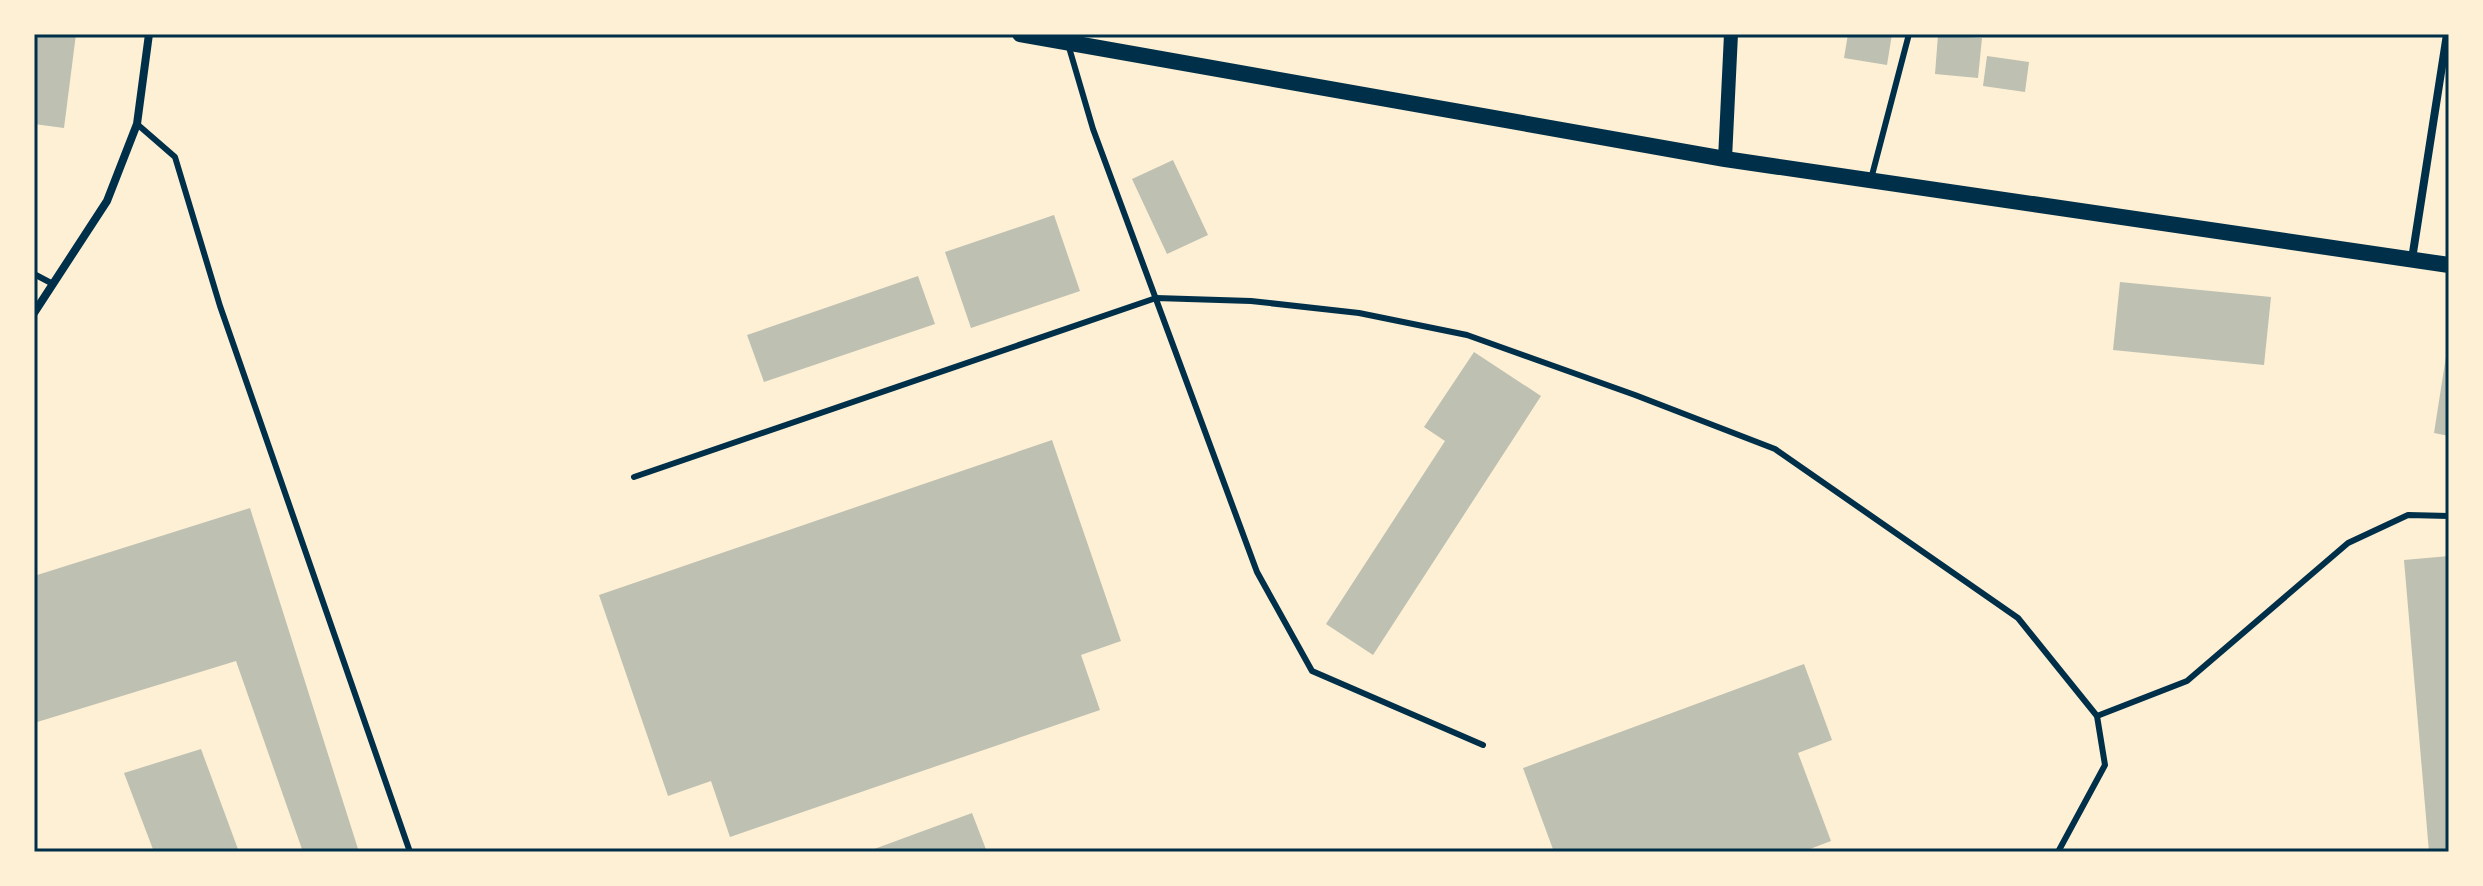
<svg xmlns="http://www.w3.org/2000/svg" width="2483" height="886" font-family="Arial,sans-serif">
<rect width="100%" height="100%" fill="#fdf0d5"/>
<g fill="#bec0b2">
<polygon points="34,34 76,34 64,128 34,124"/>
<polygon points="1848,34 1892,34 1887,65 1844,58"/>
<polygon points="1938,35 1982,38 1978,78 1935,74"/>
<polygon points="1987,56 2029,62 2025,92 1983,86"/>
<polygon points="1173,160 1208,235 1167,254 1132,179"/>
<polygon points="1054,215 1080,291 971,328 945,252"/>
<polygon points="918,276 935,324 764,382 747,335"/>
<polygon points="2120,282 2271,297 2264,365 2113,350"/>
<polygon points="2447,350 2449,350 2449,436 2434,433"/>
<polygon points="1474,352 1541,396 1373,655 1326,624 1445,441 1424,427"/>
<polygon points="1052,440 1121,641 1081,655 1100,710 730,837 711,781 668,796 599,595"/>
<polygon points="250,508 359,852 303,852 236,661 34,723 34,576"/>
<polygon points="2449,556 2449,852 2429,852 2404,560"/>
<polygon points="1804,664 1832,740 1798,753 1831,841 1802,852 1554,852 1523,768"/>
<polygon points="201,749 239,852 154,852 124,773"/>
<polygon points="972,813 987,852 866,852"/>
</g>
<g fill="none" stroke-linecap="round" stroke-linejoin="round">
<g stroke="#003049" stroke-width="6">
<polyline points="1068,44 1093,129 1257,572 1312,671 1483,745"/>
<polyline points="137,124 175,157 220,306 410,852"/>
<polyline points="1871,179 1909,34"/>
<polyline points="34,274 53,284"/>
<polyline points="634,477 1156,298 1251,301 1359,313 1467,335 1635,395 1775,449 2018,618 2097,716 2105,765 2058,852"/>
<polyline points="2097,716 2187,681 2348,543 2408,515 2449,516"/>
</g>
<g stroke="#003049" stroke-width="8">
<polyline points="2412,259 2447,34"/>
<polyline points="34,313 107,201 137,124 149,34"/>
</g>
<polyline stroke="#003049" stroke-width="14" points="1725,159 1731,34"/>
<polyline stroke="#003049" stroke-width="16" points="1020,34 1725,159 2449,265"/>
</g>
<rect width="2483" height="886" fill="none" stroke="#fdf0d5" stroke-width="72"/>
<rect x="36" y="36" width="2411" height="814" fill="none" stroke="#003049" stroke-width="3"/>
</svg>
